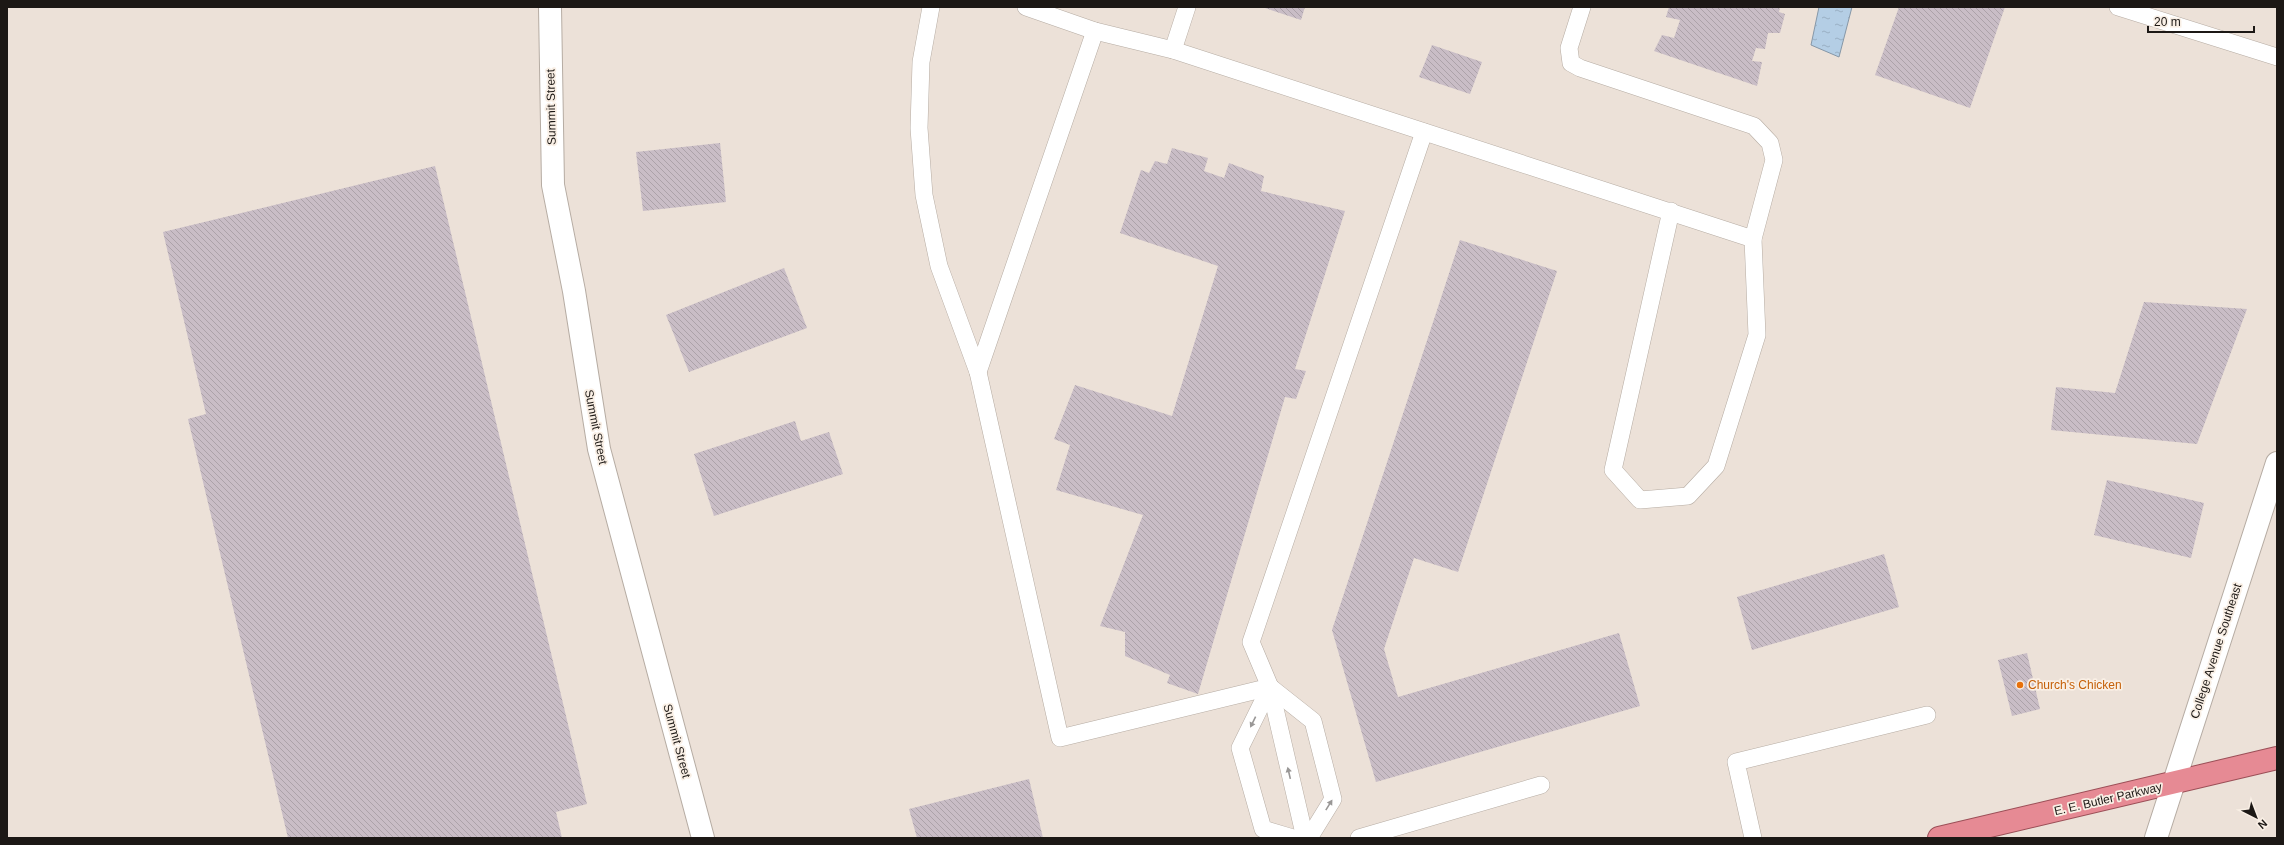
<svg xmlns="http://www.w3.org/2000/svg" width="2284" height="845" font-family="Helvetica,sans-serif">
<defs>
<pattern id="water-ripples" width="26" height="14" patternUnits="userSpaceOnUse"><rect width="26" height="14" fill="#b4cee5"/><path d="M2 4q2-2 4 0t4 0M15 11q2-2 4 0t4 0" fill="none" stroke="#9ab0c4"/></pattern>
<pattern id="building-back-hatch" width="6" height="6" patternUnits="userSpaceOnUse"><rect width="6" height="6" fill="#c9bdc6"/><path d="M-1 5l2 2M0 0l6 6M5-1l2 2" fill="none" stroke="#aca2a9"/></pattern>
</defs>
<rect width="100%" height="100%" fill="#ece1d8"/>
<polygon fill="url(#water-ripples)" stroke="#8697a7" points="1819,7 1852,7 1839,57 1811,45"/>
<g fill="url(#building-back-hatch)">
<polygon points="1262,7 1305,7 1301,20"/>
<polygon points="1669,7 1780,7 1779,12 1785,14 1780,33 1768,33 1765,49 1756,48 1752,61 1762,62 1757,86 1654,51 1662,35 1674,38 1680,20 1666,17"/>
<polygon points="1899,7 2005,7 1970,108 1875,75"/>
<polygon points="1432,45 1482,62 1470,94 1419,77"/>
<polygon points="720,143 726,202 643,211 636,152"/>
<polygon points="1172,148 1208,158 1204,171 1224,178 1229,163 1264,176 1261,191 1345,211 1295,369 1306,371 1296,399 1285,397 1198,694 1167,683 1170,675 1125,656 1125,632 1100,626 1143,515 1056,490 1070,445 1054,439 1075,385 1172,416 1218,266 1120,233 1141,170 1149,173 1155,161 1167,164"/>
<polygon points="435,166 587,804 556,812 562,838 288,838 188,419 206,414 163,232"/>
<polygon points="1460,240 1557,271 1458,572 1414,558 1384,649 1398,697 1619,633 1640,706 1376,782 1332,630"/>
<polygon points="784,268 807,328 689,372 666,315"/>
<polygon points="2144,302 2247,309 2197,444 2051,430 2056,387 2115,393"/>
<polygon points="795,421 801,441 829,432 843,474 714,516 694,454"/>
<polygon points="2107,480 2204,503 2191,558 2094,535"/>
<polygon points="1884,554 1899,607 1752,650 1737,597"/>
<polygon points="2027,653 2040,709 2012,716 1998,660"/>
<polygon points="1029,779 1043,838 917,838 909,809"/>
</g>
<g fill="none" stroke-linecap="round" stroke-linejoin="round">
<g stroke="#b6aca3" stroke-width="18">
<g id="service">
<polyline points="931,7 921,62 919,128 924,195 939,266 978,372 1060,738 1270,687 1251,642 1424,132"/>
<polyline points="1026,7 1095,31 1173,50 1753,239"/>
<polyline points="1582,7 1569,48 1571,63 1580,68 1754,126 1770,143 1774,160 1753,239 1757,335 1716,466 1688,496 1640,500 1613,470 1671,211"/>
<polyline points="2118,7 2277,57"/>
<polyline points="1173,50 1187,7"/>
<polyline points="978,372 1095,31"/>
<polyline points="1270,687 1240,748 1263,829 1293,838"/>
<polyline points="1270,687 1313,721 1333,799 1309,838"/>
<polyline points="1270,687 1305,838"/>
<polyline points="1359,838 1541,785"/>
<polyline points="1753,838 1736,762 1927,715"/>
</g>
</g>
<g stroke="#b6aca3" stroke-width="24">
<g id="minor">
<polyline points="550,7 553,185 574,291 599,449 703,838"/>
<polyline points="2156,838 2277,463"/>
</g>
</g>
<g stroke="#9b4f57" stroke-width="24">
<polyline id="trunk" points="1939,838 2277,758"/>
</g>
<use href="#service" stroke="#fff" stroke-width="17"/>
<use href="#minor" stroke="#fff" stroke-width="22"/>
<use href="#trunk" stroke="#e68a94" stroke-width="22"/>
</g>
<defs><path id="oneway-solid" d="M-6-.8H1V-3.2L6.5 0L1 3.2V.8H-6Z"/></defs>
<g fill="#999796">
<use href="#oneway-solid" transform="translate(1253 722) rotate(116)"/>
<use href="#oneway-solid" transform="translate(1289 773) rotate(-103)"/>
<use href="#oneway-solid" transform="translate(1329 805) rotate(-58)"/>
</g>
<circle fill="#e8710a" stroke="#f9efe5" stroke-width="1.5" cx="2020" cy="685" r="4"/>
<g text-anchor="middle" stroke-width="3.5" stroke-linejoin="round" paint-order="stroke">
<g font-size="12" fill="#1c1815" stroke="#f9efe5">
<text transform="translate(551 107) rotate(-91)" y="4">Summit Street</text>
<text transform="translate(596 427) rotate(79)" y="4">Summit Street</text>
<text transform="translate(2216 651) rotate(-72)" y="4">College Avenue Southeast</text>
<text transform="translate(677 741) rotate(75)" y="4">Summit Street</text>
<text transform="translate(2108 799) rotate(-13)" y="4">E. E. Butler Parkway</text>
</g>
<g font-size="12" fill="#c56008" stroke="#f9efe5" text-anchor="start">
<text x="2028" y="689">Church's Chicken</text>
</g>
</g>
<rect width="2284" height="845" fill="none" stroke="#1c1815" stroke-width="16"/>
<g transform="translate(2256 817) rotate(138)" stroke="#f9efe5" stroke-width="3" paint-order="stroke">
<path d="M0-3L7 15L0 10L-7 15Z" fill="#1c1815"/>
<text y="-6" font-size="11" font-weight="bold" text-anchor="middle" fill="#1c1815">N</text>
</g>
<path d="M2148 26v6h106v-6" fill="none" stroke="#1c1815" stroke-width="2"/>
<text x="2154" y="26" font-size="12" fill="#1c1815" stroke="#f9efe5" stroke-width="3" paint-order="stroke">20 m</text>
</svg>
